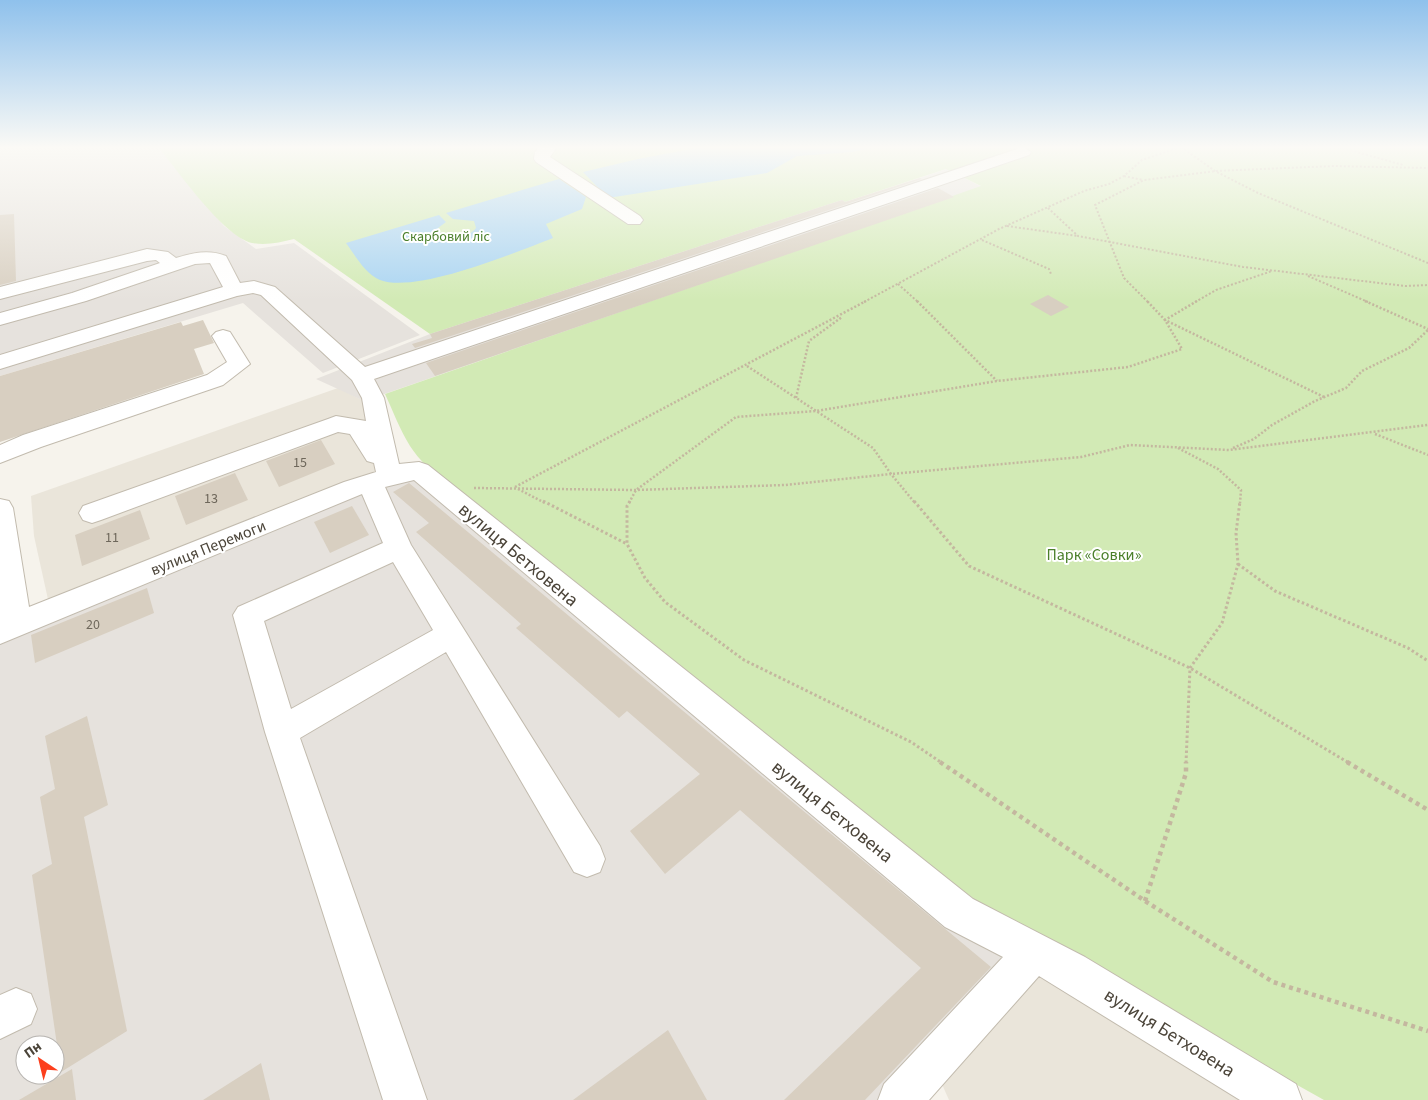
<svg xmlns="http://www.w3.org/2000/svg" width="1428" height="1100" font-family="'Source Sans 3',sans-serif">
<rect width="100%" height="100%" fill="#f6f3ec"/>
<g fill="#eae5da">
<polygon points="338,388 364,401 381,471 49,604 34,536 31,496"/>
<polygon points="1040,977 1061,979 1249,1100 949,1100 941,1082 1024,986"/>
</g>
<g fill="#e6e2dd" fill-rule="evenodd">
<polygon points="0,147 158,147 224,226 256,249 294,243 420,335 323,373 243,303 0,376"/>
<polygon points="947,169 982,187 364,401 316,379 430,334 842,200 846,202"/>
<path d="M419 471 1033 953 900 1100H0V632ZM25 1045H55V1075H25Z"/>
</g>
<path fill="#d2eab5" d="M158 147H1428V1100H1324L1001 919 882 830 491 517C465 493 430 477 410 446 400 430 393 411 385 394L981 186 946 169 845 202 842 200 430 334 294 239C280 242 267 246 252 243 223 236 179 172 158 147Z"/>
<g fill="#a9d4f2">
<polygon points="702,147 876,147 852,152 797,156 767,173 608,198 583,172 638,159"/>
<path d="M559 179 586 197 582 209 546 224 553 238C516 252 417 294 380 280 365 274 355 255 346 243L439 215 446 222 438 228 441 234C453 239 468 238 476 228L474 221 453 219 446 213Z"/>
</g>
<g fill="#d8cfc1">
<polygon points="920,178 922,179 415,348 412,344 432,338 430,334 842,200 845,202"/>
<polygon points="938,188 954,197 435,376 426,363"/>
<polygon points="14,214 16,281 0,285 0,215"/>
<polygon points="1048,295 1069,307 1051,316 1030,304"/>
<polygon points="203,320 214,343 194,349 204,374 0,442 0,376 181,322 183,326"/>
<polygon points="321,440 335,464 279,487 266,461"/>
<polygon points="235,473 248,500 186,525 175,496"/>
<polygon points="409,483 991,967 865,1100 784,1100 921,968 740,810 665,874 630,831 700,774 627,711 619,718 516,628 521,624 416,532 429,523 393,492"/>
<polygon points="352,506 369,535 330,553 314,522"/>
<polygon points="140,510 150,539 82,566 75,535"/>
<polygon points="147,588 154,613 35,663 31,635"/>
<polygon points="87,716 108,805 84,817 127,1031 61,1072 32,875 52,864 40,797 55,789 45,736"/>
<polygon points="668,1030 707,1100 573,1100"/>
<polygon points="261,1063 270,1100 203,1100"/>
<polygon points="72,1069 76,1100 19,1100"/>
</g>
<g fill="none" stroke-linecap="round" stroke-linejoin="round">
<g stroke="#c2bbae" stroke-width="2">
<g id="minor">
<polygon points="539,147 557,147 550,157 640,216 643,220 640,224 628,224 536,162 534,159 535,152"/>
<path d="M1023 147 1031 152 1029 155 374 379 384 398 399 464 419 462 428 465 973 899 1085 957 1296 1084 1302 1100H1240L1039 976 929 1100H878L884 1084 1003 957 945 927 414 480 385 487 411 545 600 846 605 859 600 872 587 877 574 872 446 652 300 738 427 1100H383L265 732 233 615 238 607 383 543 362 494 0 644V499L9 501 13 508 29 607 344 482 376 472 374 463 367 461 350 434 338 432 101 520 92 523 83 520 79 513 83 506 328 419 336 416 366 421 362 398 352 380 261 295 253 293 237 296 0 369V355L223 287 210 263 195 264 86 301 0 325V313L72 293 160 263 156 260 147 261 0 299V287L147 249 168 252 176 258C193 253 208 249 226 256L240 283 254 281 275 287 365 367ZM393 562 433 630 291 709 264 621Z"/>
<polygon points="223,330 230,332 250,364 223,385 41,447 0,463 0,445 23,435 207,375 227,362 212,336 216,332"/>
<polygon points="16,988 31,994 37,1009 31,1024 0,1039 0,995"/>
</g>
</g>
<g stroke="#c4b79f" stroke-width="2" stroke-dasharray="2 2" stroke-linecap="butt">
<polyline points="1181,147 1215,171 1258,193 1428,263"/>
<polyline points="1339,147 1403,165"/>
<polyline points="1124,176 1143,180"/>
<polyline points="1048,208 1078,236 1243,267 1405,286 1428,285"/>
<polyline points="1007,226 1078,236"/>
<polyline points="982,240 1049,269 1051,274"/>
<polyline points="1308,276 1368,302"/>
<polyline points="898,284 918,302"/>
<polyline points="864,302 999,229 1084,191 1109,184 1124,176 1142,160 1180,147"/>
<polyline points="1148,302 1124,278 1095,205 1144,180 1215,171 1334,166 1428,168"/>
<polyline points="1195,302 1216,290 1272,271"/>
</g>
<g stroke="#c4b79f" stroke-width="2.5" stroke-dasharray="2 2" stroke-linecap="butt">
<polyline points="917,301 997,381"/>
<polyline points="1197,301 1165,320 1324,397"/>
<polyline points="1365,301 1428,329"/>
<polyline points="747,366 873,448 891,474 1081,457 1130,445 1229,450 1428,425"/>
<polyline points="796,398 809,341 842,317"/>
<polyline points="1375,434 1428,455"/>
<polyline points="1178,448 1218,469 1241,490 1240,503"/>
<polyline points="1233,448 1254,439 1272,425 1315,401 1346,388 1362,371 1409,348 1428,330"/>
<polyline points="515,487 866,301"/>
<polyline points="474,488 636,490 785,485 891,474 915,503"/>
<polyline points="518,489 545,503"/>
<polyline points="629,503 636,490 736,417 816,411 997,381 1128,367 1182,349 1165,320 1147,301"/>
</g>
<g stroke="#c4b79f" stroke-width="3" stroke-dasharray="2.5 2.5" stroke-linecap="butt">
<polyline points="543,501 627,544"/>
<polyline points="630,501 627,506 627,544 645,578 665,602 744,660 911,742 942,763"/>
<polyline points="914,501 969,566 1190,668 1349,763"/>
<polyline points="1238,564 1275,591 1408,648 1428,661"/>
<polyline points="1186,763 1190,668 1222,623 1238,564 1236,533 1240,501"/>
</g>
<g stroke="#c4b79f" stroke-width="4.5" stroke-dasharray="4 4" stroke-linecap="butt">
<polyline points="940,762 1145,901 1273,982 1428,1031"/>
<polyline points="1347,762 1428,810"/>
<polyline points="1145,901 1186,773 1186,762"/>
</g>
<use href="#minor" fill="#fff" fill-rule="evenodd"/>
</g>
<linearGradient id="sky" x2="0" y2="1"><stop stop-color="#8fc1ec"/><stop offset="0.49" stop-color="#fbfaf6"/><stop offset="1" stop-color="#fbfaf6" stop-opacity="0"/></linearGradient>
<rect width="1428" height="301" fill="url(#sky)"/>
<g text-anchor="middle" stroke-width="4" stroke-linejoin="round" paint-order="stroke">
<g font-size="14" fill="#4a7f2a" stroke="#fff">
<text x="446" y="241">Скарбовий ліс</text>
</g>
<g font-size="14" fill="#6e675b">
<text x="300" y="467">15</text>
<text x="211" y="503">13</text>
<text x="112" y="542">11</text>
<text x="93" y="629">20</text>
</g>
<g font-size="16" fill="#4b4439" stroke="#fff">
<text transform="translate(208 547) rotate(-22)" y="6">вулиця Перемоги</text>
</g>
<g font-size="16" fill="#4a7f2a" stroke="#fff">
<text x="1094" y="560">Парк «Совки»</text>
</g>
<g font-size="19" fill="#4b4439" stroke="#fff">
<text transform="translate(519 554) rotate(40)" y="7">вулиця Бетховена</text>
<text transform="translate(833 811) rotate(39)" y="7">вулиця Бетховена</text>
<text transform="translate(1170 1032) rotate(32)" y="7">вулиця Бетховена</text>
</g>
</g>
<g transform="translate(40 1060) rotate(325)"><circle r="24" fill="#ffffff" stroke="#b7b4b0"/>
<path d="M0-4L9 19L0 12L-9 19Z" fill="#fc3f1d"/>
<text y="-8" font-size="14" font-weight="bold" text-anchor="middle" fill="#4b4439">Пн</text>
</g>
</svg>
